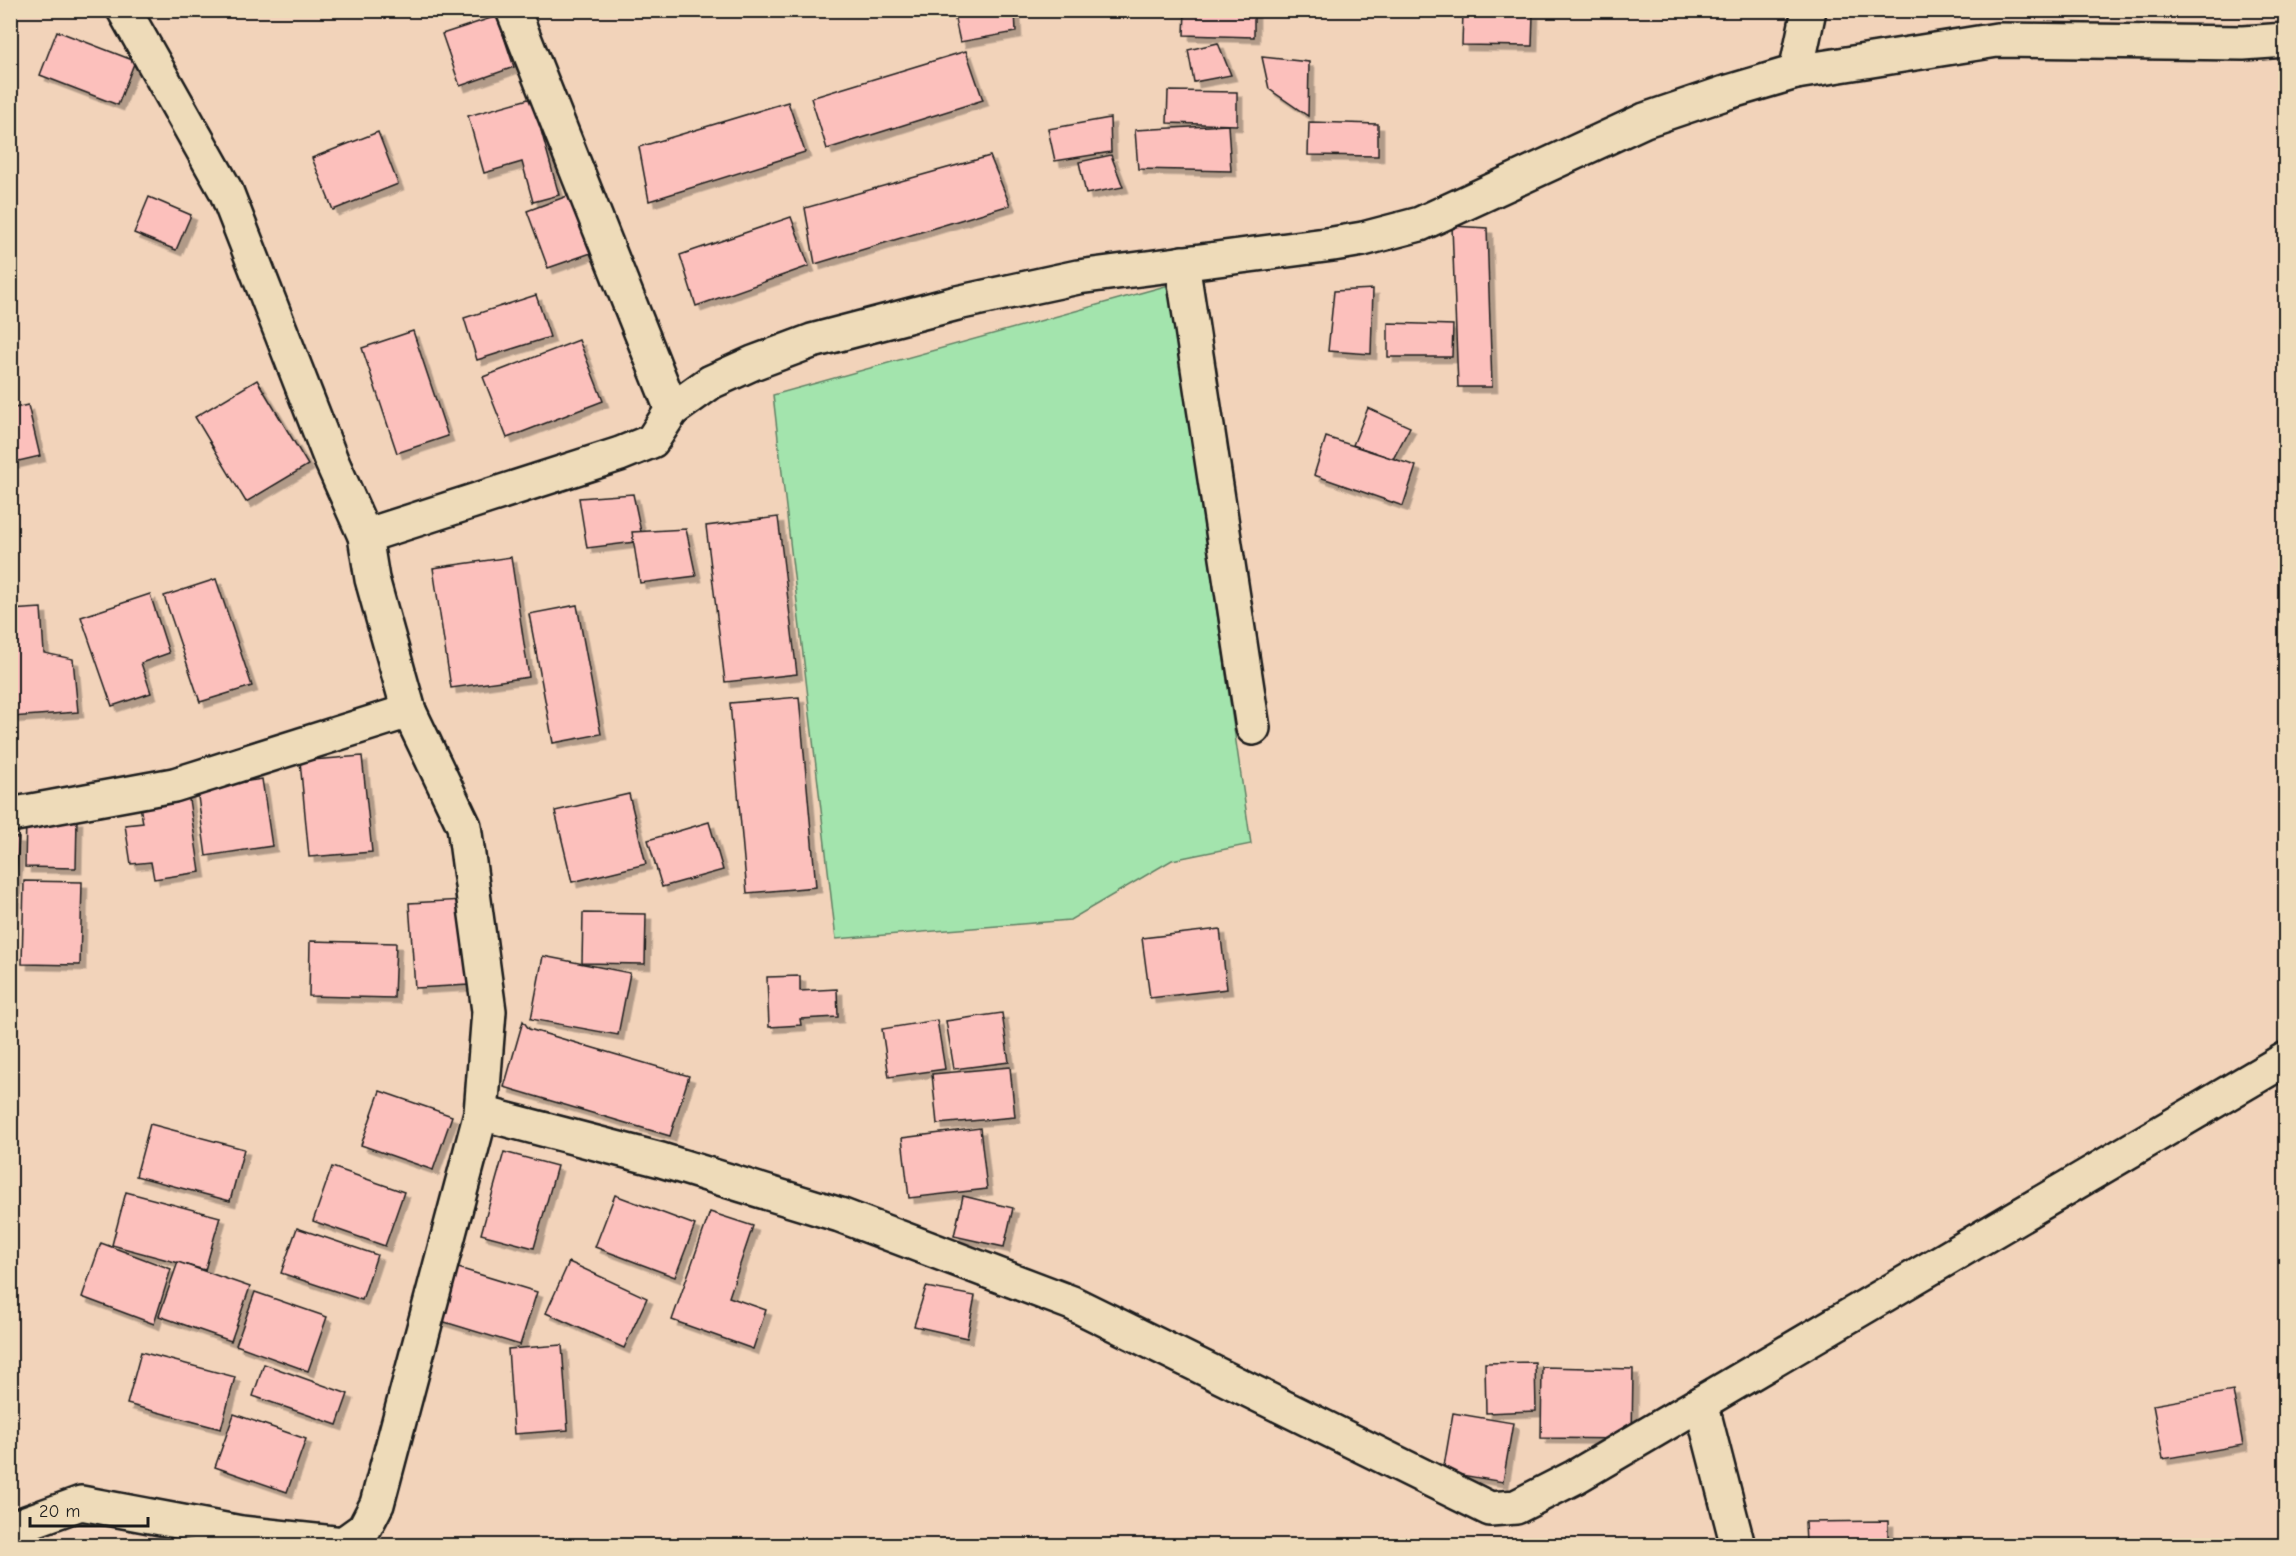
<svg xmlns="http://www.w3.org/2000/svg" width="2296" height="1556" font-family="'Comic Neue',sans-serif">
<defs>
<filter id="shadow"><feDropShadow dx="5.5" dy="5.5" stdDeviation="0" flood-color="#0004"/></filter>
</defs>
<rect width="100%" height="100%" fill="#f2d3ba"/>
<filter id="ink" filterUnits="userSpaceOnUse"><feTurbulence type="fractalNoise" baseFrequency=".0167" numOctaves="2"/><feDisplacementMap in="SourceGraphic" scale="12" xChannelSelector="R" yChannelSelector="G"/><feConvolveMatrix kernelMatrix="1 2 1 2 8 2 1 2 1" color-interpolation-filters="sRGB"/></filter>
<g filter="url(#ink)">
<polygon fill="#a3e4ad" stroke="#608064" stroke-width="1.5" points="1169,285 1251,844 1172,860 1070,920 836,939 773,395"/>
<g fill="#fcc0bc" stroke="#1c1c1c" stroke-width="1.5" filter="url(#shadow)">
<polygon points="953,10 1015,10 1016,32 960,42"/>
<polygon points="1185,10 1254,10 1254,37 1184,35"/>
<polygon points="1463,12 1533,14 1532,46 1462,45"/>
<polygon points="497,16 514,67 460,86 442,34"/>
<polygon points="57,31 135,61 118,105 40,75"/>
<polygon points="1218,43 1231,75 1194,82 1188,50"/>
<polygon points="966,51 983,100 827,149 811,98"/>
<polygon points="1262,57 1309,62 1308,116 1269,89"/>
<polygon points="1168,91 1237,92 1237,125 1167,123"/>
<polygon points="532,98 559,195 533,202 522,162 484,173 468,116"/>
<polygon points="788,102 805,152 649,201 639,147"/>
<polygon points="1110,118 1111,152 1055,161 1048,129"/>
<polygon points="1309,122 1378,124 1378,156 1308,155"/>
<polygon points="1228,125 1231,171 1138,169 1135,130"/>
<polygon points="378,132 398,184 333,210 312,158"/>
<polygon points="1111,155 1123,187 1086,194 1079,162"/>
<polygon points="990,156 1010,205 815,264 805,208"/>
<polygon points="570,195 591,253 548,268 527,211"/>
<polygon points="149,197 191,215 176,250 134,233"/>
<polygon points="791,217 809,266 696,306 680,255"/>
<polygon points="1452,226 1487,228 1492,387 1458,387"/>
<polygon points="1373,289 1371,354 1328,351 1334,291"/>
<polygon points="536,295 550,337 477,360 464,318"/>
<polygon points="1388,323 1453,325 1452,357 1388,357"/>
<polygon points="413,331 448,436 397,453 362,348"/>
<polygon points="579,340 603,401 507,438 483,377"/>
<polygon points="257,380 308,465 246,502 195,417"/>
<polygon points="28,405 40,456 10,463 10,409"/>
<polygon points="1368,408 1410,427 1393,459 1353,445"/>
<polygon points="1326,437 1416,466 1403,506 1314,475"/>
<polygon points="633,494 643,541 587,548 579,498"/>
<polygon points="778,517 797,674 725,682 706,526"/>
<polygon points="686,529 696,576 640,583 632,532"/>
<polygon points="511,557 529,677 451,688 433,568"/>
<polygon points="216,579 252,686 200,702 164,596"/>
<polygon points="150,594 169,653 141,663 151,693 112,706 81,617"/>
<polygon points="577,605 601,734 553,743 529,614"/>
<polygon points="41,608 44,653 73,659 78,712 11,717 10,610"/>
<polygon points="799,697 816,887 747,893 730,703"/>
<polygon points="362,756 372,852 309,857 300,761"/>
<polygon points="262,779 272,846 206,856 197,789"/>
<polygon points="188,793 200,872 154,879 151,862 131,864 125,825 143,823 139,800"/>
<polygon points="629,794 646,864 572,882 555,811"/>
<polygon points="26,818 77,819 76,868 25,867"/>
<polygon points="709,822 723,870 662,887 648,840"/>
<polygon points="10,837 19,838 10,942"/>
<polygon points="24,881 82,882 80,965 22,964"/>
<polygon points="464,900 469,985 415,988 409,903"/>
<polygon points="583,913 646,914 645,964 582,963"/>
<polygon points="1220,929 1227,989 1150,998 1142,938"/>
<polygon points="310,941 396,943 394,998 309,996"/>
<polygon points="543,956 630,973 618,1035 531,1019"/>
<polygon points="800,976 800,991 837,989 838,1017 800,1019 801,1025 769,1027 767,977"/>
<polygon points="1002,1013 1009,1062 954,1069 946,1021"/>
<polygon points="937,1020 945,1069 889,1077 882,1029"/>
<polygon points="523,1021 529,1029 689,1076 670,1136 504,1087"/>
<polygon points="1010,1067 1015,1117 937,1124 932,1074"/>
<polygon points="380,1091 452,1116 433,1170 361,1145"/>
<polygon points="150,1124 244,1149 230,1201 136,1176"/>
<polygon points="980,1128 987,1189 909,1198 902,1138"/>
<polygon points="504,1152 557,1166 534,1248 481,1234"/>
<polygon points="332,1167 404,1192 385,1246 313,1221"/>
<polygon points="126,1192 220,1217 205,1270 112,1245"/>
<polygon points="615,1195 695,1225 675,1277 595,1247"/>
<polygon points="963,1196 1013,1208 1004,1247 954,1236"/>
<polygon points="710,1212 753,1226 729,1297 766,1310 753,1349 672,1320"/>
<polygon points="297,1228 377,1255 362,1300 281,1273"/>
<polygon points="101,1243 171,1269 154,1324 82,1297"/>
<polygon points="178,1262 250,1287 231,1341 159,1316"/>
<polygon points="569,1262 647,1298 624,1348 546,1313"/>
<polygon points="455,1267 537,1292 520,1345 438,1320"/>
<polygon points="926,1287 975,1296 967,1338 914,1326"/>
<polygon points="255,1292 327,1317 308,1371 236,1345"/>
<polygon points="562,1345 568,1430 514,1434 508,1349"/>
<polygon points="141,1352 235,1377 221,1429 127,1404"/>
<polygon points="1535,1362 1536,1411 1486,1413 1485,1363"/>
<polygon points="264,1364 348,1394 337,1425 253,1396"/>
<polygon points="1542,1367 1633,1369 1632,1439 1541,1438"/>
<polygon points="2233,1391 2243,1445 2163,1459 2153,1405"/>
<polygon points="1453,1413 1513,1423 1503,1482 1443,1472"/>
<polygon points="234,1414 306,1439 287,1492 215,1467"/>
<polygon points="1888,1521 1888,1542 1806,1543 1805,1522"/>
</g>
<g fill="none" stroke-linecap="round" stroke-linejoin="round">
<g stroke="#1c1c1c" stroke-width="38">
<g id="minor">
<polyline points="513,10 672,410"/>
<polyline points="1796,72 1809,10"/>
<polyline points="1182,263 1253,728"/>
<polyline points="365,536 620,454 652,441 672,410 711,382 753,363 812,341 957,303 1078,277 1333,244 1363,239 1420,224 1645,120 1725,93 1796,72 1997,40 2243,43 2286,40"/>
<polyline points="10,815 174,785 409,711"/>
<polyline points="481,1113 661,1160 840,1215 1072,1303 1490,1509 1516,1507 1575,1477 2286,1059"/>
<polyline points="1701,1403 1738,1546"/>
<polyline points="10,1533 23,1524 81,1503 241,1533 343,1544 364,1529 377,1504 481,1113 489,1011 464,826 409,711 372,579 365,536 331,460 226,191 124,10"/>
</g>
</g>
<use href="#minor" stroke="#eedbb9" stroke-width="33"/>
</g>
</g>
<rect width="2296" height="1556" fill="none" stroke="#eedbb9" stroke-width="36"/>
<rect x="18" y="18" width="2260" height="1520" fill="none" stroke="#1c1c1c" stroke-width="2" filter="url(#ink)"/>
<path d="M30 1517v9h118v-9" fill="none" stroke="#1c1c1c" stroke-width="3"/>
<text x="39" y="1517" font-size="18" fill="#1c1c1c" stroke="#eedbb9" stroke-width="4.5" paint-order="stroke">20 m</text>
</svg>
